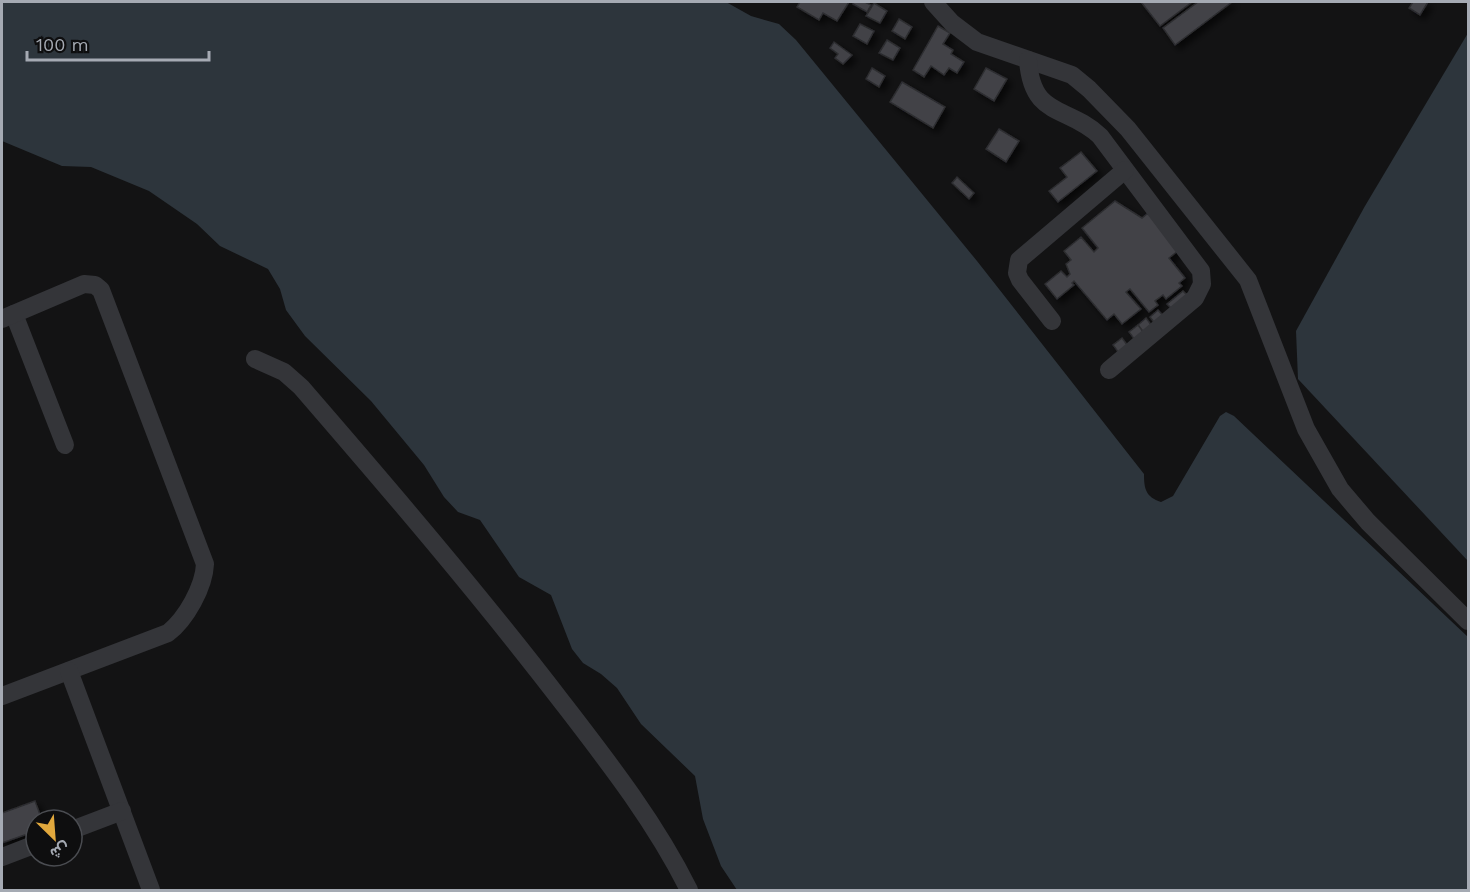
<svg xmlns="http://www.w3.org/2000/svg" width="1470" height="892" font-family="'Work Sans',Vazirmatn,sans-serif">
<defs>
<filter id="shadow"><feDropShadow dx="4.5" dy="4.5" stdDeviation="3" flood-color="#0009"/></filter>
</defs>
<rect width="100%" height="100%" fill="#131314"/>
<g fill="#2d353c">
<path d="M2 2H726L751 16 779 24 796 40 977 261 1144 474C1144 489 1146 497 1161 502L1173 496 1220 416 1226 412 1234 416 1468 637V890H737L721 866 703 819 695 776 641 724 617 688 601 674 583 663 572 649 551 595 519 577 480 520 458 512 444 497 424 465 371 401 305 336 286 310 280 289 268 269 220 246 197 224 149 191 91 167 62 166 2 141Z"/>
<polygon points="1468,33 1468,561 1298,379 1296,331 1365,206"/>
</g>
<g fill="#424347" stroke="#2d2d30" stroke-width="1.5" filter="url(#shadow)">
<polygon points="800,2 849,2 837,21 823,13 819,20 797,7"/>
<polygon points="854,2 865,2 871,5 867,12 853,4"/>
<polygon points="1141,2 1192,2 1160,26"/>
<polygon points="1198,2 1232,2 1175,45 1163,28"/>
<polygon points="1413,2 1428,2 1420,15 1409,8"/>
<polygon points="874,3 887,11 880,23 866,16"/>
<polygon points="899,19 912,27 905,39 892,31"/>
<polygon points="860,24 874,31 867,44 853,36"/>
<polygon points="938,26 950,33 943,44 953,50 951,54 964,62 957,73 949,68 944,75 931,66 924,77 913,70"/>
<polygon points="887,40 900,48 893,60 879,53"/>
<polygon points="834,42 852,55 843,64 835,58 838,54 830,48"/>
<polygon points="872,68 885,76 879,87 866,79"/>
<polygon points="986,68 1007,79 994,101 974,89"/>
<polygon points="902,82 945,107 933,128 890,102"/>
<polygon points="999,129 1019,141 1006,162 986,149"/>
<polygon points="1081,152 1097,171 1058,202 1049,191 1067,177 1060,168"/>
<polygon points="957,177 974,193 969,199 952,183"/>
<polygon points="1115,201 1142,218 1148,213 1179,250 1169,258 1185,278 1179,283 1182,286 1166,299 1163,295 1155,301 1158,305 1149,312 1130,289 1126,292 1141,309 1122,324 1114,314 1107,320 1074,281 1072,283 1074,285 1057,299 1045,284 1061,271 1067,277 1070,274 1066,264 1071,260 1064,251 1081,237 1094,252 1098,248 1082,228"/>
<polygon points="1183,291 1188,296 1172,309 1167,304"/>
<polygon points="1158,310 1165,318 1156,325 1150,317"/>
<polygon points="1146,318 1152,326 1144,333 1138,325"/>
<polygon points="1138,325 1144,333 1135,340 1129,332"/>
<polygon points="1122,338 1128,346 1119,353 1113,345"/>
<polygon points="35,801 42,820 36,820 36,831 2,843 2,813"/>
</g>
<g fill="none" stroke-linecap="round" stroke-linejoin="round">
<g stroke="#343539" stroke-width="18">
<polyline points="933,2 952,23 977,42 1072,75 1089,89 1128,129 1248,280 1306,429 1340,489 1368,522 1468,621"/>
<path d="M1028 60C1032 119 1067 105 1100 136L1201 271 1202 284 1195 298 1109 370"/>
<polyline points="14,314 65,445"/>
<path d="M2 319 84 284 95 285 101 290 205 564C204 587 186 619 168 633L2 696"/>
<polyline points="1052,321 1020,280 1017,273 1019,260 1125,170"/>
<path d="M255 359 284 372 301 387C391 491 479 594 562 702 609 763 655 822 689 890"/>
<polyline points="69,671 151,890"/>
<polyline points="72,830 122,811"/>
<polyline points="2,857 36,844"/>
</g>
</g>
<rect width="1470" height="892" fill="none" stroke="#a5aab3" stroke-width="6"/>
<g transform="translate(54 838) rotate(155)"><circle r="28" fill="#0e0e0f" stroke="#4a4c51" stroke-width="1.5"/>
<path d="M0-4.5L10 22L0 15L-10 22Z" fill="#e1a83d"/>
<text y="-9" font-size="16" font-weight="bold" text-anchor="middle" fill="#a5aab3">ش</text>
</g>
<path d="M27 51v9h182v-9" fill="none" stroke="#a5aab3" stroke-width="3"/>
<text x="36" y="51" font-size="18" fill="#a5aab3" stroke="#0e0e0f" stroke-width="4.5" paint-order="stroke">100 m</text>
</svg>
